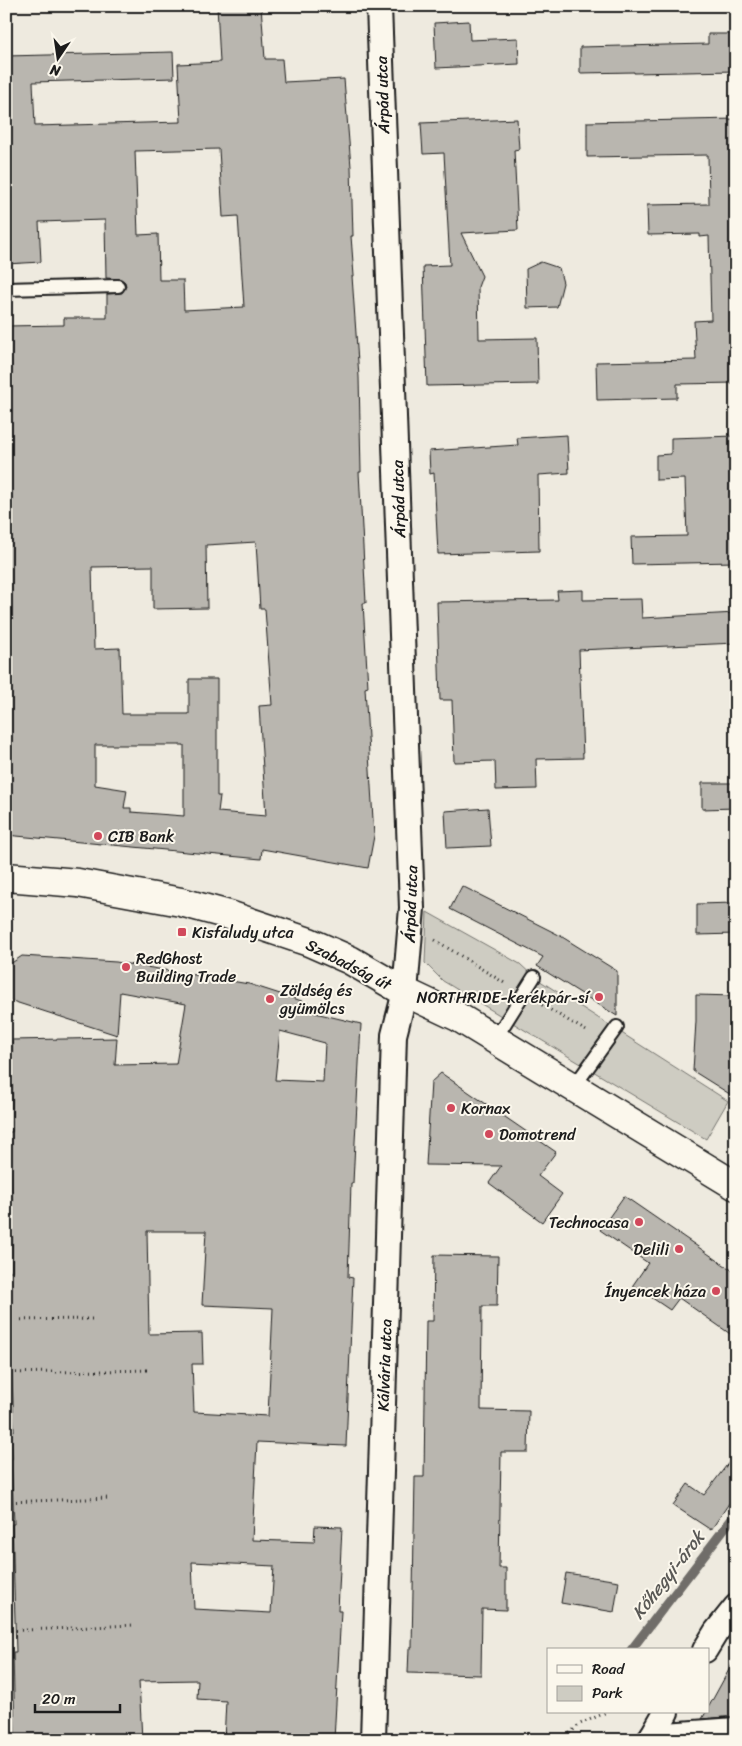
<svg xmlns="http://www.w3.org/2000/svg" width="742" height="1746" font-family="Sriracha,sans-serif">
<rect width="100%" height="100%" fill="#eeeadf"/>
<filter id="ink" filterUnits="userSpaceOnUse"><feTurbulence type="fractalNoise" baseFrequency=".02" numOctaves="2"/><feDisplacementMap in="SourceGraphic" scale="10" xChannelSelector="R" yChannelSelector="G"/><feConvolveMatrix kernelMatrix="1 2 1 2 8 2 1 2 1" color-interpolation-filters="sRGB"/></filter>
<g filter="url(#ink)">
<polygon fill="#ceccc2" stroke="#75746f" points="427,912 520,964 534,977 728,1101 706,1139 443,981 425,963"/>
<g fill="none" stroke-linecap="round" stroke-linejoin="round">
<polyline stroke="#6f6d69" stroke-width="9" points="631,1650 731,1520"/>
</g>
<g fill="#b9b6af" stroke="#1c1c1c" fill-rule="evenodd">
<path d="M217 6H261L265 59H282L284 82 344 79 351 167 353 236H351L354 276H352L359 377 361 472H359L366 603H363L368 687 365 688 374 836 368 868 262 849 261 859 6 835V326L64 325V318H107V294L122 293 126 286 125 282 121 279 106 278 105 220 39 222 41 262 6 264V56L173 52 174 78 33 82 35 126 181 122 178 64 220 62ZM219 149 223 217 238 216 244 307 184 310 183 280H159L158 234 138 235 135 151ZM256 542 260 609H265L272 705 259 706 266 816 218 812 220 796H217V679H189V714H122L120 648 94 649 92 567 153 566V609L207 608 206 545ZM95 745H184V816L131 812V808H124L127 790 95 785Z"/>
<polygon points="469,21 470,40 518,38 519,64 436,68 434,23"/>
<polygon points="708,34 736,34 736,71 634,73 634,72 580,73 580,47 708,44"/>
<polygon points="517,119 519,149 514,150 518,230 461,233 482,276 478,287 479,339 537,338 538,384 427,386 423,266 450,265 444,153 423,154 421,123"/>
<polygon points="736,119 736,383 677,384 677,398 597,400 596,362 696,360 694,321 711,320 709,236 700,237 700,234 648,235 647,205 709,204 708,155 587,157 587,122"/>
<polygon points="541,262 559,268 563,283 557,307 527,308 526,269"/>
<polygon points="567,435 569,473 538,475 539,551 438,554 434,473 430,474 429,451 518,445 517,438"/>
<polygon points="736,436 736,562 632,564 631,537 687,536 685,479 656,480 656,455 671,454 671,438"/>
<polygon points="583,590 583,600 641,599 642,618 736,613 736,643 579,650 583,758 536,759 537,789 496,790 495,761 454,762 452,700 440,700 437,602 558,600 557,591"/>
<polygon points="702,783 736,783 736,808 702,809"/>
<polygon points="488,808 491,846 447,848 445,811"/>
<polygon points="462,886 559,935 617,971 617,1016 537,966 543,957 450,909"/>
<polygon points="736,903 736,934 697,935 697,904"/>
<path d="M22 956 116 962 249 984 308 1003 307 1011 361 1024 355 1142 353 1183H351L348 1277 353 1278 346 1446 257 1442 252 1540 314 1542 315 1526 342 1527 338 1611H341L334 1740H224L226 1701 197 1699 198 1680 139 1681 142 1740H15L13 1652H16L12 1524H14L11 1459H12L11 1431H14L8 1271H12V1200L9 1132H12V1040L117 1038 115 1065 176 1064 186 1004 120 992 117 1035 6 999V969L10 964ZM280 1031 325 1043 323 1082 275 1080ZM147 1231H206L202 1305 273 1308 268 1416 194 1412 192 1364H203L202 1333 149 1334ZM192 1562 274 1566 271 1613 194 1609Z"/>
<polygon points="696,995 736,996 736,1098 693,1071 696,1021"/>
<polygon points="441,1073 556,1152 538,1176 562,1194 542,1222 489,1183 501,1166 426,1165 431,1082"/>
<polygon points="624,1196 736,1273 736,1338 679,1298 670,1310 633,1285 648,1263 600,1230"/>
<polygon points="434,1255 498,1256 497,1306 482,1306 481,1410 529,1411 528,1452 501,1452 499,1568 506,1568 506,1610 482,1609 481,1675 408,1673 409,1648 412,1648 415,1477 424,1477 426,1321 433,1321"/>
<polygon points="736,1453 736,1493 711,1530 673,1505 688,1484 704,1495"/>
<polygon points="566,1573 619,1581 614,1612 561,1603"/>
<polygon points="736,1657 736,1716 702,1719 706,1712 708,1712 708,1708"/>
</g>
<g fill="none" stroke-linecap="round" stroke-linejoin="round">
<g stroke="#1c1c1c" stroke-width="16">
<g id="lane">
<polyline points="6,289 118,286"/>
<polyline points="495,1039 534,977"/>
<polyline points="573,1088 617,1027"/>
</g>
</g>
<g stroke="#1c1c1c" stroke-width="28">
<g id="street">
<polyline points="705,1650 716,1632 736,1607"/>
<polyline points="652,1736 736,1730"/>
<polyline points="373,1740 394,1035 405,992 412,908 379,6"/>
<polyline points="650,1740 666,1712"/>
</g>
</g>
<g stroke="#1c1c1c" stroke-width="31">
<polyline id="primary" points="6,877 78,883 181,902 229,915 309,942 350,960 405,992 458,1017 736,1186"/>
</g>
<g stroke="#1c1c1c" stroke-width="3" stroke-dasharray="1 4" stroke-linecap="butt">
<polyline points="435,940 506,984"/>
<polyline points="542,1005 588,1032"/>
<polyline points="6,1320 94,1319"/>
<polyline points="6,1373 151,1370"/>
<polyline points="6,1502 110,1498"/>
<polyline points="6,1631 134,1625"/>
<polyline points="562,1740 580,1724 607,1712"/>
</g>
<use href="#lane" stroke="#fbf7ec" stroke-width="12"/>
<use href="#street" stroke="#fbf7ec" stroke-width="24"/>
<use href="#primary" stroke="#fbf7ec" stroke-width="28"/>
</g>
</g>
<g fill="#d1495b" stroke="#fbf7ec" stroke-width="2">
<circle cx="98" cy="836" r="5"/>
<rect x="177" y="927" width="10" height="10" rx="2.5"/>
<circle cx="126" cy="967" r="5"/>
<circle cx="599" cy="997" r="5"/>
<circle cx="270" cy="999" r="5"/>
<circle cx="451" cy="1108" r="5"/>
<circle cx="489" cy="1134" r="5"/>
<circle cx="639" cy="1222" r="5"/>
<circle cx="679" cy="1249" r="5"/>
<circle cx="716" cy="1291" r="5"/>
</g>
<g text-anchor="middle" stroke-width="4" stroke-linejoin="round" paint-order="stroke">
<g font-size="16" fill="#1c1c1c" stroke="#fbf7ec">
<text transform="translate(382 95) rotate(-92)" y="6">Árpád utca</text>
<text transform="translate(398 499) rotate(-92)" y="6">Árpád utca</text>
<text transform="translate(410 904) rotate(-88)" y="6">Árpád utca</text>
<text transform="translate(349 964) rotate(27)" y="6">Szabadság út</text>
<text transform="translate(384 1365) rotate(-88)" y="6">Kálvária utca</text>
</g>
<g font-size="16" fill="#1c1c1c" stroke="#fbf7ec" text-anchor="start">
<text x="108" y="842">CIB Bank</text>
<text x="192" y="938">Kisfaludy utca</text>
<text x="136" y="964">RedGhost<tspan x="136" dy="18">Building Trade</tspan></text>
<text x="280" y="996">Zöldség és<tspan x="280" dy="18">gyümölcs</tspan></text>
<text x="589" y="1003" text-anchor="end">NORTHRIDE-kerékpár-sí</text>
<text x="461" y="1114">Kornax</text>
<text x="499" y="1140">Domotrend</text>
<text x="629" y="1228" text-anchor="end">Technocasa</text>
<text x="669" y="1255" text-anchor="end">Delili</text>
<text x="706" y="1297" text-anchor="end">Ínyencek háza</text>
</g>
<g font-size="18" font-style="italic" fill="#5a5956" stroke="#fbf7ec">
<text transform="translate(668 1575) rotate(-52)" y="6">Kőhegyi-árok</text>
</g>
</g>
<rect width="742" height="1746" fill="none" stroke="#fbf7ec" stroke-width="25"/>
<rect x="12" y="12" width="717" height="1721" fill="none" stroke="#1c1c1c" stroke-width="2" filter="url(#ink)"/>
<rect x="547" y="1648" width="162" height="65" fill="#fbf7ec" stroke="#a29f99"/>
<rect x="557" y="1665" width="25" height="8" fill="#fbf7ec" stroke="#a29f99"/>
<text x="592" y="1674" font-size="15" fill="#1c1c1c">Road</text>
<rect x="557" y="1686" width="25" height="15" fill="#ceccc2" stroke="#a29f99"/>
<text x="592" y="1698" font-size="15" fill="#1c1c1c">Park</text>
<g transform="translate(58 58) rotate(193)" stroke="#fbf7ec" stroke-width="4" paint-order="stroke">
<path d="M0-4L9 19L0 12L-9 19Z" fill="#1c1c1c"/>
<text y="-8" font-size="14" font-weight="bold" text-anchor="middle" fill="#1c1c1c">N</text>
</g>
<path d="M35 1704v8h85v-8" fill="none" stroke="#1c1c1c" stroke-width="2.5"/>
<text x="42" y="1704" font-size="15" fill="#1c1c1c" stroke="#fbf7ec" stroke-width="4" paint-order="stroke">20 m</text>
</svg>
